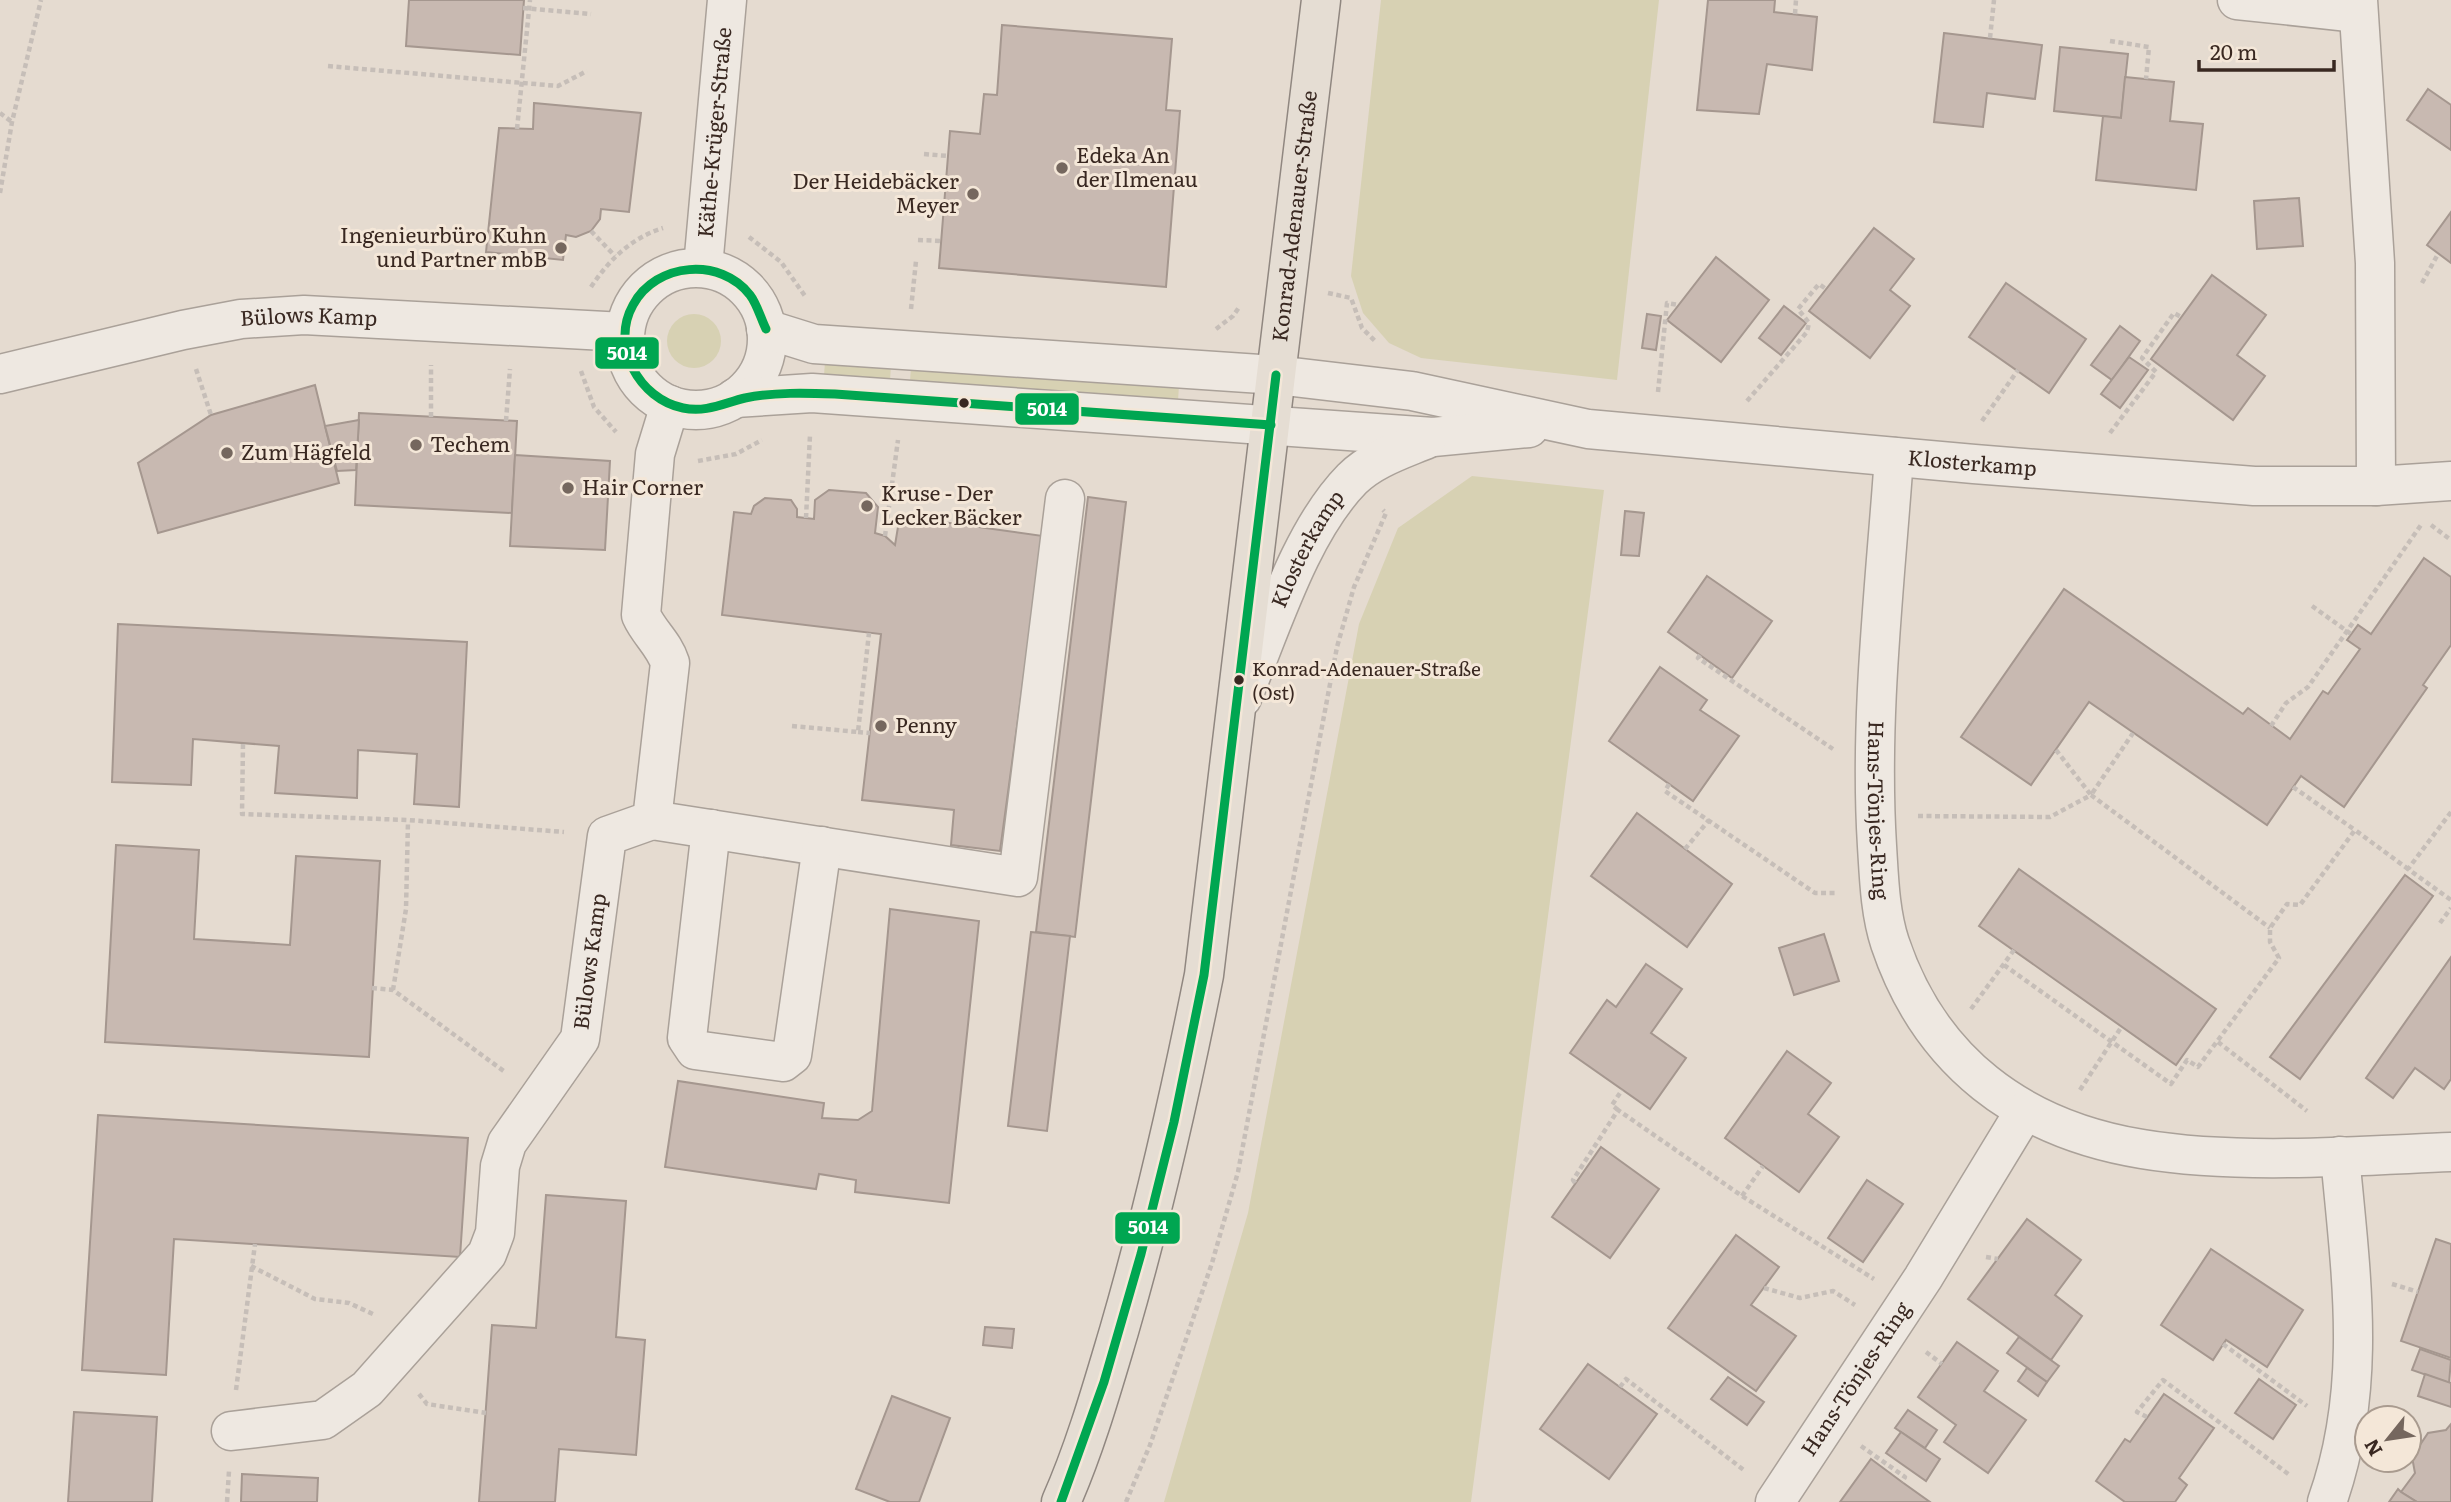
<svg xmlns="http://www.w3.org/2000/svg" width="2451" height="1502" font-family="Literata,serif">
<rect width="100%" height="100%" fill="#e5dbd0"/>
<g fill="#d7d1b3">
<polygon points="1381,0 1659,0 1617,380 1421,358 1389,343 1363,313 1351,276"/>
<circle cx="694" cy="341" r="27"/>
<polygon points="825,361 891,365 890,381 824,376"/>
<polygon points="911,367 1179,385 1178,401 910,382"/>
<polygon points="1472,476 1604,490 1471,1502 1164,1502 1248,1213 1359,624 1398,528"/>
</g>
<g fill="#c8b9b1" stroke="#a5978f" stroke-width="2">
<polygon points="409,0 524,0 520,55 406,46"/>
<polygon points="1708,0 1775,0 1774,12 1817,17 1812,70 1767,64 1759,114 1697,110"/>
<polygon points="1002,25 1172,39 1166,110 1180,111 1166,287 939,268 950,131 980,134 984,94 997,95"/>
<polygon points="1944,33 2042,45 2035,99 1987,93 1983,127 1934,122"/>
<polygon points="2060,47 2128,54 2121,118 2054,111"/>
<polygon points="2125,77 2174,82 2170,121 2203,124 2196,190 2096,180 2103,116 2121,118"/>
<polygon points="2428,89 2451,105 2451,150 2407,120"/>
<polygon points="534,103 641,113 629,212 601,209 600,219 591,231 576,237 566,235 563,260 486,252 499,128 533,129"/>
<polygon points="2299,198 2303,246 2257,249 2254,201"/>
<polygon points="2451,212 2451,263 2427,245"/>
<polygon points="1874,228 1914,259 1890,290 1910,306 1870,358 1809,311"/>
<polygon points="1716,257 1769,300 1721,362 1667,320"/>
<polygon points="2212,275 2266,315 2237,355 2265,376 2233,420 2151,359"/>
<polygon points="2006,283 2086,339 2049,393 1969,337"/>
<polygon points="1784,306 1806,323 1781,355 1759,338"/>
<polygon points="1647,314 1661,316 1656,350 1642,348"/>
<polygon points="2120,326 2140,341 2112,380 2091,365"/>
<polygon points="2129,357 2148,370 2120,408 2101,394"/>
<polygon points="315,385 339,483 158,533 138,463 211,415"/>
<polygon points="359,413 517,421 512,513 355,505"/>
<polygon points="359,420 356,470 337,471 325,426"/>
<polygon points="515,455 610,461 605,550 510,546"/>
<polygon points="829,490 866,493 878,507 875,533 885,536 895,545 898,527 914,518 1043,536 1000,851 951,845 954,810 862,800 881,634 722,615 734,512 751,514 754,506 765,498 791,500 797,509 797,517 814,519 815,500"/>
<polygon points="1088,497 1126,502 1075,937 1036,932"/>
<polygon points="1625,511 1644,513 1639,556 1621,555"/>
<polygon points="2424,558 2451,577 2451,645 2423,685 2427,688 2344,807 2301,776 2267,825 2089,702 2031,785 1961,737 2064,589 2243,714 2248,708 2290,739 2323,691 2328,694 2360,649 2347,640 2358,625 2371,634"/>
<polygon points="1707,576 1772,621 1732,678 1668,632"/>
<polygon points="118,624 467,642 459,807 414,804 417,754 358,750 357,798 275,793 279,746 193,739 191,785 112,782"/>
<polygon points="1660,667 1707,700 1700,710 1739,736 1693,801 1609,741"/>
<polygon points="1637,813 1732,884 1687,947 1591,876"/>
<polygon points="116,845 199,850 194,939 290,945 296,856 380,861 369,1057 105,1042"/>
<polygon points="2019,869 2216,1009 2176,1065 1979,926"/>
<polygon points="2405,875 2433,896 2300,1079 2270,1057"/>
<polygon points="890,909 979,921 949,1203 855,1192 856,1180 819,1174 816,1189 665,1167 678,1081 824,1103 822,1118 858,1120 872,1111"/>
<polygon points="1031,932 1070,936 1047,1131 1008,1126"/>
<polygon points="1824,934 1839,981 1794,995 1779,948"/>
<polygon points="2451,957 2451,1079 2444,1089 2415,1068 2393,1098 2366,1078"/>
<polygon points="1646,964 1682,989 1651,1033 1686,1058 1650,1109 1570,1053 1607,1000 1616,1007"/>
<polygon points="1787,1051 1831,1083 1808,1114 1839,1137 1799,1192 1725,1138"/>
<polygon points="98,1115 468,1138 460,1257 174,1239 166,1375 82,1370"/>
<polygon points="1601,1147 1659,1189 1610,1258 1552,1217"/>
<polygon points="1867,1180 1903,1204 1863,1262 1828,1238"/>
<polygon points="546,1195 626,1201 616,1337 645,1340 636,1455 559,1449 555,1502 479,1502 492,1325 536,1328"/>
<polygon points="2027,1219 2081,1260 2055,1295 2082,1316 2051,1360 1968,1299"/>
<polygon points="1736,1235 1779,1267 1751,1305 1796,1336 1756,1391 1668,1328"/>
<polygon points="2436,1239 2451,1244 2451,1358 2401,1341"/>
<polygon points="2211,1249 2303,1310 2267,1367 2226,1340 2213,1360 2161,1325"/>
<polygon points="985,1327 1014,1329 1012,1348 983,1345"/>
<polygon points="2019,1337 2059,1366 2047,1382 2007,1353"/>
<polygon points="1957,1342 1998,1371 1984,1391 2026,1420 1988,1473 1944,1442 1956,1425 1918,1397"/>
<polygon points="2420,1349 2451,1360 2449,1383 2412,1370"/>
<polygon points="1588,1364 1657,1414 1609,1479 1540,1429"/>
<polygon points="2027,1368 2047,1382 2038,1396 2018,1381"/>
<polygon points="2425,1374 2451,1383 2451,1407 2418,1396"/>
<polygon points="1728,1377 1764,1402 1747,1425 1711,1399"/>
<polygon points="2259,1379 2296,1405 2273,1439 2235,1413"/>
<polygon points="2164,1394 2214,1428 2179,1478 2187,1485 2175,1502 2125,1502 2096,1481 2125,1439 2130,1442"/>
<polygon points="892,1396 950,1418 919,1502 890,1502 856,1489"/>
<polygon points="1908,1410 1937,1430 1925,1448 1895,1428"/>
<polygon points="74,1412 157,1417 152,1502 68,1502"/>
<polygon points="2451,1424 2451,1502 2417,1502 2401,1492 2415,1473 2412,1457 2428,1433 2446,1430"/>
<polygon points="1901,1432 1940,1459 1926,1481 1886,1453"/>
<polygon points="1871,1459 1902,1482 1930,1502 1840,1502"/>
<polygon points="242,1474 318,1478 317,1502 241,1502"/>
<polygon points="2398,1489 2401,1492 2417,1502 2389,1502"/>
</g>
<g fill="none" stroke-linecap="round" stroke-linejoin="round">
<g stroke="#aaa199" stroke-width="41">
<g id="minor">
<polyline points="2237,0 2358,13"/>
<polyline points="2358,0 2375,263 2376,486"/>
<path id="s1" d="M703 267 727 0"/>
<circle cx="696" cy="339" r="71"/>
<path id="s2" d="M766 329 814 344 1276 375 1412 391 1588 429 1974 464 2254 486H2376L2451 481"/>
<path id="s3" d="M0 374 183 330 241 319 304 315 624 332"/>
<polyline points="735,398 812,393 1433,437 1529,428"/>
<path id="s4" d="M1894 457C1885 586 1869 717 1877 846 1879 878 1880 913 1890 943 1930 1062 2020 1129 2142 1149 2237 1165 2354 1156 2451 1152"/>
<path id="s5" d="M1242 698C1271 629 1300 532 1352 479 1372 459 1401 450 1427 439"/>
<polyline points="652,820 1018,877 1065,499"/>
<polyline points="711,829 687,1038 695,1050 783,1062 792,1055 822,846"/>
<path id="s6" d="M231 1431 323 1420 367 1389 487 1254 495 1233 500 1166 507 1143 580 1039 607 836 652 820 670 663C664 644 649 633 641 615L655 454 670 405"/>
<path id="s7" d="M1775 1502 1923 1278 2024 1112"/>
<path d="M2327 1502C2368 1387 2351 1275 2340 1156"/>
</g>
</g>
<g stroke="#908780" stroke-width="41">
<g id="major">
<path id="s8" d="M1061 1502C1085 1448 1102 1388 1119 1331 1153 1214 1180 1095 1204 975L1321 0"/>
</g>
</g>
<g stroke="#c6beb8" stroke-width="4.5" stroke-dasharray="5 3.5" stroke-linecap="butt">
<polyline points="523,8 591,14"/>
<polyline points="1795,14 1796,0"/>
<polyline points="1990,38 1994,0"/>
<polyline points="2110,41 2149,47 2146,79"/>
<polyline points="328,66 558,86 587,71"/>
<polyline points="0,113 12,122"/>
<polyline points="517,129 530,0"/>
<polyline points="924,154 948,156"/>
<polyline points="923,179 947,180"/>
<polyline points="0,193 12,122 41,0"/>
<polyline points="591,231 615,256"/>
<polyline points="749,237 781,262 805,296"/>
<polyline points="918,240 941,241"/>
<polyline points="2422,283 2438,254"/>
<path d="M591 287C609 260 631 238 663 228"/>
<polyline points="1328,293 1351,298 1362,328 1376,342"/>
<polyline points="911,309 916,261"/>
<polyline points="1216,329 1233,316 1240,306"/>
<polyline points="196,369 211,415"/>
<polyline points="581,371 594,407 616,432"/>
<polyline points="1658,392 1667,303 1679,305"/>
<polyline points="1747,401 1807,332 1809,323 1798,309 1819,284 1826,289"/>
<polyline points="431,417 431,365"/>
<polyline points="506,421 510,369"/>
<polyline points="1982,421 2018,370"/>
<polyline points="2110,433 2156,372 2142,358 2174,313 2181,317"/>
<polyline points="698,461 736,454 762,440"/>
<polyline points="806,518 810,435"/>
<polyline points="2431,525 2451,540"/>
<polyline points="885,536 898,440"/>
<polyline points="2312,606 2351,634"/>
<polyline points="1700,655 1698,658 1833,749"/>
<polyline points="792,726 858,732 869,633"/>
<polyline points="2271,726 2286,703 2308,687 2421,525"/>
<polyline points="858,732 870,733"/>
<polyline points="243,744 242,814 408,820 564,832"/>
<polyline points="2056,750 2091,795 2133,733"/>
<polyline points="1669,784 1665,791 1815,893 1838,893"/>
<polyline points="2293,787 2355,830"/>
<polyline points="2451,812 2408,869 2451,900"/>
<polyline points="1918,816 2050,817 2091,795 2270,928"/>
<polyline points="1685,849 1709,820"/>
<polyline points="2440,923 2451,908"/>
<polyline points="2004,965 2171,1084 2187,1060 2198,1067 2279,958 2270,942 2270,928 2287,904 2300,905 2355,830 2408,869"/>
<polyline points="372,988 393,990 505,1072"/>
<polyline points="393,990 406,909 408,821"/>
<polyline points="1971,1009 2014,950"/>
<polyline points="2218,1042 2307,1111"/>
<polyline points="2080,1090 2122,1026"/>
<polyline points="1618,1110 1612,1105 1622,1090"/>
<polyline points="1575,1183 1573,1180 1618,1110 1742,1196 1874,1279"/>
<polyline points="1742,1196 1763,1166"/>
<polyline points="1986,1257 1998,1259"/>
<polyline points="251,1266 315,1299 349,1303 375,1315"/>
<polyline points="2392,1284 2418,1292"/>
<polyline points="1764,1288 1800,1298 1833,1291 1855,1305"/>
<polyline points="2223,1344 2307,1406"/>
<polyline points="1926,1352 1942,1364"/>
<polyline points="1620,1387 1626,1379 1745,1471"/>
<polyline points="236,1390 255,1244"/>
<polyline points="419,1394 427,1404 486,1413"/>
<polyline points="2147,1417 2137,1412 2163,1380 2291,1476"/>
<polyline points="2409,1439 2419,1444"/>
<polyline points="1861,1446 1905,1477 1902,1482"/>
<polyline points="227,1502 229,1471"/>
<polyline points="1126,1502 1150,1445 1212,1263 1238,1172 1337,647 1354,587 1386,513 1383,510"/>
</g>
<use href="#minor" stroke="#eee8e1" stroke-width="38"/>
<use href="#major" stroke="#e5ddd3" stroke-width="38"/>
<g stroke="#f4e7d8" stroke-width="14">
<g id="bus-1">
<path d="M766 329C761 319 757 304 750 295 721 257 656 262 633 305 610 346 639 399 683 408 706 413 724 403 745 398 774 392 806 393 835 394L1271 425"/>
<polyline points="1061,1502 1104,1382 1141,1254 1174,1122 1204,975 1276,375"/>
</g>
</g>
<use href="#bus-1" stroke="#00a651" stroke-width="9"/>
</g>
<g fill="#75675e" stroke="#f4e7d8" stroke-width="2.5">
<circle cx="1062" cy="168" r="7"/>
<circle cx="973" cy="194" r="7"/>
<circle cx="561" cy="248" r="7"/>
<circle cx="416" cy="445" r="7"/>
<circle cx="227" cy="453" r="7"/>
<circle cx="568" cy="488" r="7"/>
<circle cx="867" cy="506" r="7"/>
<circle cx="881" cy="726" r="7"/>
</g>
<g fill="#392821" stroke="#f4e7d8" stroke-width="2.5">
<circle cx="964" cy="403" r="6"/>
<circle cx="1239" cy="680" r="6"/>
</g>
<g text-anchor="middle" stroke-width="6" stroke-linejoin="round" paint-order="stroke">
<g font-size="19" fill="#392821" stroke="#f4e7d8" text-anchor="start">
<text x="1252" y="676">Konrad-Adenauer-Straße<tspan x="1252" dy="24">(Ost)</tspan></text>
</g>
<g font-size="21" fill="#392821" stroke="#f4e7d8">
<text dy="7" stroke="none"><textPath href="#s1" startOffset="135">Käthe-Krüger-Straße</textPath></text>
<text dy="7" stroke="none"><textPath href="#s8" startOffset="1311">Konrad-Adenauer-Straße</textPath></text>
<text dy="7" stroke="none"><textPath href="#s3" startOffset="315">Bülows Kamp</textPath></text>
<text dy="7" stroke="none"><textPath href="#s2" startOffset="1216">Klosterkamp</textPath></text>
<text dy="7" stroke="none"><textPath href="#s5" startOffset="163">Klosterkamp</textPath></text>
<text dy="7" stroke="none"><textPath href="#s4" startOffset="354">Hans-Tönjes-Ring</textPath></text>
<text dy="7" stroke="none"><textPath href="#s6" startOffset="646">Bülows Kamp</textPath></text>
<text dy="7" stroke="none"><textPath href="#s7" startOffset="147">Hans-Tönjes-Ring</textPath></text>
</g>
<g font-size="21" fill="#392821" stroke="#f4e7d8" text-anchor="start">
<text x="1076" y="163">Edeka An<tspan x="1076" dy="24">der Ilmenau</tspan></text>
<text x="959" y="189" text-anchor="end">Der Heidebäcker<tspan x="959" dy="24">Meyer</tspan></text>
<text x="547" y="243" text-anchor="end">Ingenieurbüro Kuhn<tspan x="547" dy="24">und Partner mbB</tspan></text>
<text x="430" y="452">Techem</text>
<text x="241" y="460">Zum Hägfeld</text>
<text x="582" y="495">Hair Corner</text>
<text x="881" y="501">Kruse - Der<tspan x="881" dy="24">Lecker Bäcker</tspan></text>
<text x="895" y="733">Penny</text>
</g>
</g>
<g stroke="#f4e7d8" stroke-width="2.5">
<rect x="594" y="336" width="66" height="34" rx="7" fill="#00a651"/>
<rect x="1014" y="392" width="66" height="34" rx="7" fill="#00a651"/>
<rect x="1114" y="1211" width="67" height="34" rx="7" fill="#00a651"/>
</g>
<g font-size="19" text-anchor="middle" font-weight="bold" fill="#fff">
<text x="627" y="360">5014</text>
<text x="1047" y="416">5014</text>
<text x="1148" y="1234">5014</text>
</g>
<g transform="translate(2388 1439) rotate(240)"><circle r="33" fill="#f4e7d8" stroke="#a99b8f" stroke-width="2"/>
<path d="M0-5L12 26L0 18L-12 26Z" fill="#75675e"/>
<text y="-10" font-size="19" font-weight="bold" text-anchor="middle" fill="#392821">N</text>
</g>
<path d="M2199 60v10h135v-10" fill="none" stroke="#392821" stroke-width="3.5"/>
<text x="2210" y="60" font-size="21" fill="#392821" stroke="#f4e7d8" stroke-width="5" paint-order="stroke">20 m</text>
</svg>
